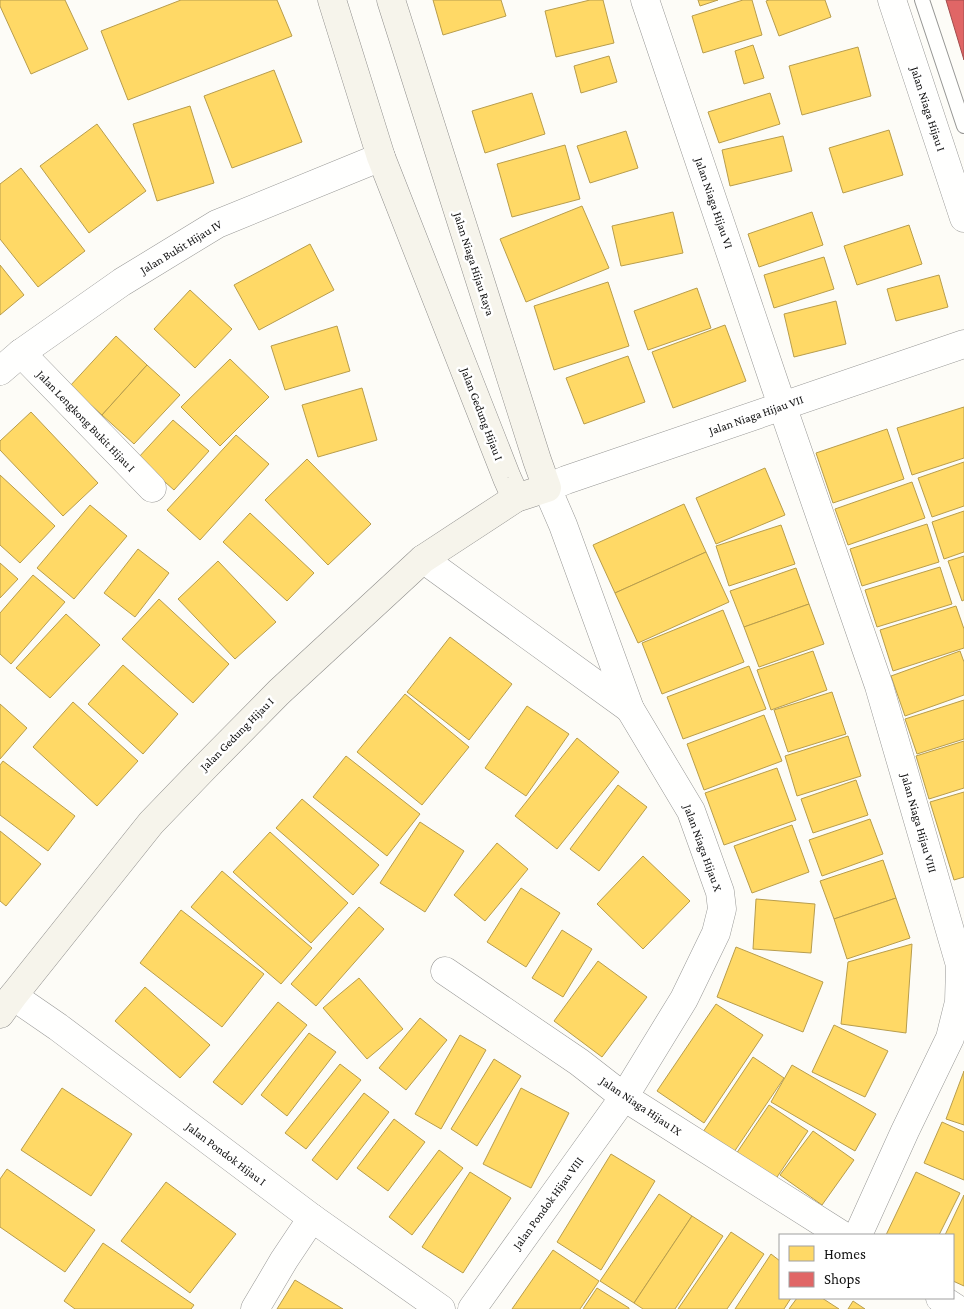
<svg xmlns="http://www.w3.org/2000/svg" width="964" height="1309" font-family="'Crimson Pro',serif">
<rect width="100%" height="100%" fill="#fdfcf7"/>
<g fill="#ffd966" stroke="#b89d4c">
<polygon points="0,0 65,0 88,49 31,74 0,6"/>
<polygon points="181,0 277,0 292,36 128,100 101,31"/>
<polygon points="433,0 501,0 506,16 443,35"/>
<polygon points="590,0 603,0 614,43 556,57 545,11"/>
<polygon points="698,0 718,0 700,6"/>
<polygon points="743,0 752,0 762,35 703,53 692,16"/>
<polygon points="769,0 825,0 831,17 779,36 766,1"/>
<polygon points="753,45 764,78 744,84 735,51"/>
<polygon points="858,47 871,96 802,115 789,66"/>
<polygon points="609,56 617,82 581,93 574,66"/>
<polygon points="274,70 302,142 232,168 204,96"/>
<polygon points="532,93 545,134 485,153 472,111"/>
<polygon points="770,93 780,124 719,143 708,112"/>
<polygon points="190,106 214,183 157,201 133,124"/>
<polygon points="97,124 146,191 89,233 40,166"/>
<polygon points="889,130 903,175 843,193 829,148"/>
<polygon points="626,131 638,168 590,183 577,146"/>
<polygon points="783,136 792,171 730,186 722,150"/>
<polygon points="565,145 580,199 512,217 497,164"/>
<polygon points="21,168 85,251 38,287 0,239 0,184"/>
<polygon points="582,206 609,268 526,302 500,239"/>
<polygon points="673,212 683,253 621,266 612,226"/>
<polygon points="812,212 823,245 759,267 748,234"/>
<polygon points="909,225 922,264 857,285 844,246"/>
<polygon points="310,244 334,290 259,330 234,285"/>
<polygon points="824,257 834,289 774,308 764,275"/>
<polygon points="0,265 24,295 0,315"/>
<polygon points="939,275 948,307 896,321 887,289"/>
<polygon points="608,282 629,346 554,370 534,306"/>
<polygon points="697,288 711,328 648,350 634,311"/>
<polygon points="190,290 232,329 195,368 154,329"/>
<polygon points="836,301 846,344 794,357 784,314"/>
<polygon points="725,325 746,381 673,408 652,352"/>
<polygon points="337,326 350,371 285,390 271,346"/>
<polygon points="116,336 147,365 102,415 70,386"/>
<polygon points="628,356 645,402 584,424 566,378"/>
<polygon points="230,359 269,397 220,446 181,407"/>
<polygon points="147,365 180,395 134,444 102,415"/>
<polygon points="362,388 377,440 318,457 302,405"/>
<polygon points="964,407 964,458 912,475 897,428"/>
<polygon points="31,412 98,483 63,516 0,450 0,441"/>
<polygon points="173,420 209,451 174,490 138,458"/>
<polygon points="887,429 904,479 833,503 816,453"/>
<polygon points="236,435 269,464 200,540 167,510"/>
<polygon points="307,459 371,524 328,565 265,500"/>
<polygon points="964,462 964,506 932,517 918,478"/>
<polygon points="765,468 785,515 716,544 696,498"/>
<polygon points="0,475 55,526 20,563 0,545"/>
<polygon points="912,482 925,518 848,545 835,509"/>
<polygon points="684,504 706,552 615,593 593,545"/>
<polygon points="90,505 127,536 74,599 37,568"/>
<polygon points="964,511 964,552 944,559 932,522"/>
<polygon points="250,513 314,573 287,601 223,542"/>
<polygon points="927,524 939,562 862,586 850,549"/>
<polygon points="781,525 795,564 729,586 716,546"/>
<polygon points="138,549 169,573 135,617 104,593"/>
<polygon points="706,552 729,602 638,643 615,593"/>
<polygon points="964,556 964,600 962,601 948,561"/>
<polygon points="218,561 276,622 235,659 178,599"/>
<polygon points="0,563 18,579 0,598"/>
<polygon points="940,567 952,604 877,627 865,590"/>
<polygon points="796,568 809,604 744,627 730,591"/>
<polygon points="33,575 65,602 11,664 0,654 0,613"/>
<polygon points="159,599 229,664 193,703 122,639"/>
<polygon points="809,604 824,644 759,667 744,627"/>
<polygon points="956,606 964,629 964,648 893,671 880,630"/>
<polygon points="723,610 744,662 662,694 642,643"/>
<polygon points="66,614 100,645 50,698 16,668"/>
<polygon points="450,637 512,684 469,740 407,692"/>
<polygon points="813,651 827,690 771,710 757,670"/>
<polygon points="960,651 964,662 964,695 905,716 891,676"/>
<polygon points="123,665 178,714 143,754 88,704"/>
<polygon points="749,666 766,709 683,739 667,697"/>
<polygon points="832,692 846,734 788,752 774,710"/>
<polygon points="405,694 469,747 422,805 357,752"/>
<polygon points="964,700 964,739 917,754 905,719"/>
<polygon points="73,702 138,761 97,806 33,747"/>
<polygon points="0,704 27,728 0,759"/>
<polygon points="527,706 569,734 526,796 485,768"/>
<polygon points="764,715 782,761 704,790 687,744"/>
<polygon points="848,736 861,776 797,796 785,756"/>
<polygon points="577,738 619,772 557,849 515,816"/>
<polygon points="964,741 964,788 929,799 916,756"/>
<polygon points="346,756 420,814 387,856 313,797"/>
<polygon points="3,761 75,816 48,851 0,815 0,765"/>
<polygon points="777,768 796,820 724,845 705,793"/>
<polygon points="856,780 868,815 813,833 801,799"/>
<polygon points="618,785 647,807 599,871 570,849"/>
<polygon points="964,792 964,877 954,880 930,802"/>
<polygon points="302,799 379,865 353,895 276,828"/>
<polygon points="870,819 883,854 822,876 809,840"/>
<polygon points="420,822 464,851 425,912 380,883"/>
<polygon points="792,825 809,872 752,893 734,846"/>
<polygon points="0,831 41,864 6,906 0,901"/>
<polygon points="270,832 348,903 311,943 233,872"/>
<polygon points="497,843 528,869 485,921 454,895"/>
<polygon points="643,856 690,901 643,949 597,904"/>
<polygon points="883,860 896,898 834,919 820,881"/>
<polygon points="222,871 312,948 281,984 191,907"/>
<polygon points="521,888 560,913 526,967 487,942"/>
<polygon points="896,898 910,938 847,959 834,919"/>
<polygon points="756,899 815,904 811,953 753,949"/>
<polygon points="359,907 384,929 316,1006 291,984"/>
<polygon points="181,910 264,974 222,1027 140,963"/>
<polygon points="562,930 592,949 563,997 532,978"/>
<polygon points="912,944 906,1033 841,1024 848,962"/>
<polygon points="736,947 823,982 803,1032 717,997"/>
<polygon points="598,961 647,997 602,1057 554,1021"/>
<polygon points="359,978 403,1029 367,1059 323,1008"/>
<polygon points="145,987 210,1045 180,1078 115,1021"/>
<polygon points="278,1002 307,1025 242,1105 213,1082"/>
<polygon points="716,1004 763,1035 704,1123 657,1091"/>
<polygon points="420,1018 447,1040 406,1090 379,1068"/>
<polygon points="834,1025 888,1051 865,1097 812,1072"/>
<polygon points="309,1033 336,1052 287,1116 261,1095"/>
<polygon points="460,1035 486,1050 441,1129 415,1114"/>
<polygon points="753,1057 784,1078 734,1152 703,1132"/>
<polygon points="494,1059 521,1076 477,1146 451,1129"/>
<polygon points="340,1064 361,1080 306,1149 285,1133"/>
<polygon points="792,1065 876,1114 855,1151 771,1102"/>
<polygon points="964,1071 964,1125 946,1119"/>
<polygon points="62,1088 132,1134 91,1196 21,1150"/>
<polygon points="521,1088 569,1113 531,1188 483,1164"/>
<polygon points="364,1093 389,1112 337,1180 312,1160"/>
<polygon points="769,1105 808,1131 773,1183 734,1157"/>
<polygon points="394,1119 425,1142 388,1191 357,1168"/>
<polygon points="942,1122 964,1132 964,1180 924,1163"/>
<polygon points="813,1131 854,1160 822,1205 780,1175"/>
<polygon points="439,1150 463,1168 412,1235 389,1217"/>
<polygon points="611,1154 655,1181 601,1270 557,1242"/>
<polygon points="7,1169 95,1230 65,1272 0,1227 0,1179"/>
<polygon points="470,1172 511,1198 463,1273 422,1247"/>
<polygon points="916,1172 960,1193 939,1235 886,1235"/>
<polygon points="166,1182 236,1234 190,1293 121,1241"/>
<polygon points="659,1194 692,1216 634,1303 600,1281"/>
<polygon points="964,1195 964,1286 953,1281 953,1235 945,1235"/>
<polygon points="692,1216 723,1236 675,1309 643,1309 634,1303"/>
<polygon points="731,1232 764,1254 727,1309 678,1309"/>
<polygon points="103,1243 194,1305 191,1309 75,1309 64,1301"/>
<polygon points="553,1250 599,1281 580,1309 512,1309"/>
<polygon points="771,1254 780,1261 780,1298 791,1298 784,1309 735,1309"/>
<polygon points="295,1280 343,1309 277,1309"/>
<polygon points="597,1288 629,1308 629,1309 583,1309"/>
<polygon points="797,1298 822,1298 839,1309 789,1309"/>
<polygon points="853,1301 865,1309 848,1309"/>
</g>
<polygon fill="#e06666" stroke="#a24c4c" points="946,0 964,0 964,60"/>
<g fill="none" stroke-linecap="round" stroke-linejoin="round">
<g stroke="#979795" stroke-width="16">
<polyline id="lane" points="922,0 964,126"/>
</g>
<g stroke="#979795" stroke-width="29">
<g id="street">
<polyline points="645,0 775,385 879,686 960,965 959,1002 950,1038 905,1131 858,1235"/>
<polyline points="892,0 964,218"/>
<polyline points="21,353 152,488"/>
<polyline points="0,371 21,353 122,282 217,224 381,157"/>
<polyline points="423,559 630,709"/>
<polyline points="445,971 579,1062 624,1097 842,1235"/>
<polyline points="13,996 58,1027 312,1218 441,1309"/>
<polyline points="940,1298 957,1309"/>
<polyline points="255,1309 284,1260 312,1218"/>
<polyline points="472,1309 624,1097 684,999 716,933 722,909 720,892 691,811 630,709 563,525 547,488 566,480 964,344"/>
</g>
</g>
<g stroke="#8e8d8b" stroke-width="29">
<g id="secondary">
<polyline points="332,0 381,157 507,478 516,498"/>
<polyline points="0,1014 13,996 151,823 205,767 279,692 423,559 516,498 547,488 537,460 391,0"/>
</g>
</g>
<use href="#lane" stroke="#fffffe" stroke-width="14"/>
<use href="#street" stroke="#fffffe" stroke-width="28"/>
<use href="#secondary" stroke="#f6f4eb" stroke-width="28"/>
</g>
<g text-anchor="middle" stroke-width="5" stroke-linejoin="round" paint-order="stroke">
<g font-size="12" fill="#111" stroke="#fff">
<text transform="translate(928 109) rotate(72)" y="4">Jalan Niaga Hijau I</text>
<text transform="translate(714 203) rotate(71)" y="4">Jalan Niaga Hijau VI</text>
<text transform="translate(181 247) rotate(-31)" y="4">Jalan Bukit Hijau IV</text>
<text transform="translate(474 264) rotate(72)" y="4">Jalan Niaga Hijau Raya</text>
<text transform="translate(482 414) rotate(69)" y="4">Jalan Gedung Hijau I</text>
<text transform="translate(756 415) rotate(-19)" y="4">Jalan Niaga Hijau VII</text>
<text transform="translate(86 421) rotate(46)" y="4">Jalan Lengkong Bukit Hijau I</text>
<text transform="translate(237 734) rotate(-45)" y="4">Jalan Gedung Hijau I</text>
<text transform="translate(919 823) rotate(74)" y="4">Jalan Niaga Hijau VIII</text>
<text transform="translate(703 848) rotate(70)" y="4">Jalan Niaga Hijau X</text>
<text transform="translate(641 1106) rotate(34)" y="4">Jalan Niaga Hijau IX</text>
<text transform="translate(226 1154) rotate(37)" y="4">Jalan Pondok Hijau I</text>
<text transform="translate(548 1203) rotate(-54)" y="4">Jalan Pondok Hijau VIII</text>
</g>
</g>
<rect x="779" y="1234" width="175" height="65" fill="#ffffff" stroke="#a0a0a0"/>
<rect x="789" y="1246" width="25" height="15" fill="#ffd966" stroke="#a0a0a0"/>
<text x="824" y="1259" font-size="15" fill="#111111">Homes</text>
<rect x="789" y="1272" width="25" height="15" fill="#e06666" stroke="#a0a0a0"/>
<text x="824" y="1284" font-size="15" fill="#111111">Shops</text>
</svg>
